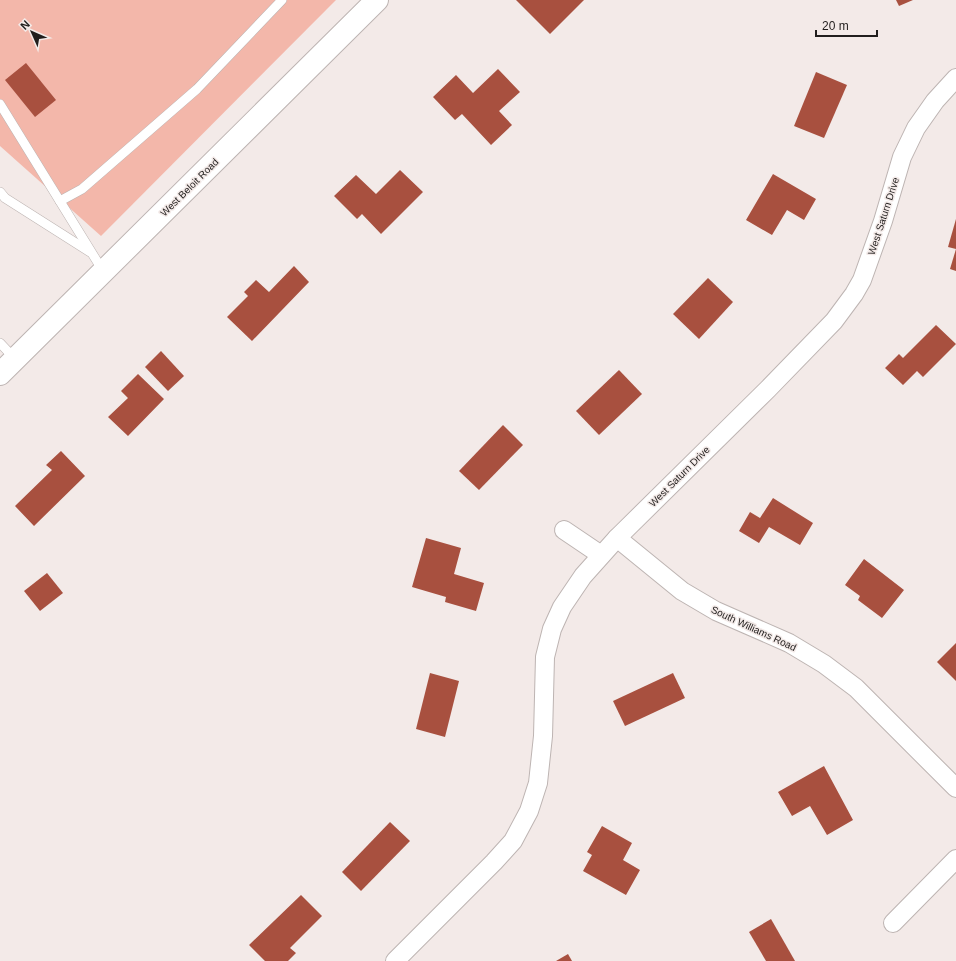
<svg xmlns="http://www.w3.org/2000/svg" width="956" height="961" font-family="Arial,sans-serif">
<rect width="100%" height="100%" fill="#f3eae8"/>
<polygon fill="#f3b7aa" points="0,0 336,0 101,236 0,146"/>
<g fill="#a8503f">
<polygon points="516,0 584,0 550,34"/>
<polygon points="896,0 913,0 899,6"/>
<polygon points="26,63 56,100 35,117 5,80"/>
<polygon points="498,69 520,92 499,111 512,125 491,145 462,114 455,120 433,97 456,75 473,93"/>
<polygon points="816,72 847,85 824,138 794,126"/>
<polygon points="400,170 423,192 381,234 362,214 357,219 334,196 356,175 376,194"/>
<polygon points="773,174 816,199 804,220 787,210 772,235 746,220"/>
<polygon points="956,219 956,249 948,247"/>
<polygon points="956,249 956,271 950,269"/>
<polygon points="294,266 309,282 252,341 227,317 248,296 244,292 256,280 269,292"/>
<polygon points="708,278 733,302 699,339 673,314"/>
<polygon points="936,325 956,344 923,377 917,371 903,385 885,368 899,354 903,358"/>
<polygon points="161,351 184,376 168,391 145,367"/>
<polygon points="619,370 642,394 599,435 576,411"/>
<polygon points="138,374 164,399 128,436 108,417 128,398 121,391"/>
<polygon points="503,425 523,445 479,490 459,471"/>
<polygon points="61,451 85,476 34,526 15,506 52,470 46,465"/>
<polygon points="773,498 813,523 800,545 769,527 759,543 739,531 750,512 760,518"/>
<polygon points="426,538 461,548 454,574 484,583 476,611 445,602 446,597 412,587"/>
<polygon points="864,559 904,590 882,618 858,600 860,596 845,585"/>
<polygon points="47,573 63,593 40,611 24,591"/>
<polygon points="956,643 956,681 937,662"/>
<polygon points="430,673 459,681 445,737 416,729"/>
<polygon points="673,673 685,698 625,726 613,701"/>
<polygon points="824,766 853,820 827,835 810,806 792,816 778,792"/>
<polygon points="390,822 410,841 361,891 342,872"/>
<polygon points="602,826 632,843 623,860 640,870 626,895 583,871 592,855 587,852"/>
<polygon points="301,895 322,916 290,948 296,953 288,961 265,961 249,945"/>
<polygon points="771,919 795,961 766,961 749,932"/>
<polygon points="568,954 572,961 556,961"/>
</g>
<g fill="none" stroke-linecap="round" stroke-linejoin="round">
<g stroke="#bdb4b2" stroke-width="10">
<g id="service">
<polyline points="0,104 103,271"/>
<polyline points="0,192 5,198 90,252"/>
<polyline points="60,201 82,189 197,89 282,0"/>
<polyline points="0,343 15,359"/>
</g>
</g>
<g stroke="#bdb4b2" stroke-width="20">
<g id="minor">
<polyline points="564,530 601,555"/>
<polyline points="617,538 682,591 716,611 789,643 824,664 856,688 956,788"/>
<polyline points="893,923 956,859"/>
<polyline points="395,961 494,862 513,841 529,811 538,783 543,736 545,657 552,629 562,607 583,576 617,538 768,389 834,321 854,294 862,280 883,221 902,157 916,128 935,101 956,78"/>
</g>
</g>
<g stroke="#bdb4b2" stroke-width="24">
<polyline id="secondary" points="0,374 377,0"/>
</g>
<use href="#service" stroke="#fff" stroke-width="9"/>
<use href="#minor" stroke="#fff" stroke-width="18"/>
<use href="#secondary" stroke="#fff" stroke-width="22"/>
</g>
<g text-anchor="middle" stroke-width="3" stroke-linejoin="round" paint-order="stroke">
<g font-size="10" fill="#211e1d" stroke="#f3eae8">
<text transform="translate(189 187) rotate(-45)" y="4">West Beloit Road</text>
<text transform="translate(883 216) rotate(-72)" y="4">West Saturn Drive</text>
<text transform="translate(679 476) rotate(-45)" y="4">West Saturn Drive</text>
<text transform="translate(754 628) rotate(25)" y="4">South Williams Road</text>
</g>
</g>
<g transform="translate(32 32) rotate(315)" stroke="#f3eae8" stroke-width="3" paint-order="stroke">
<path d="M0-3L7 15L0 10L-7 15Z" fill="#211e1d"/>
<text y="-6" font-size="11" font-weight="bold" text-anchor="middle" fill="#211e1d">N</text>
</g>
<path d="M816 30v6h61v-6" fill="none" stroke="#211e1d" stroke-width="2"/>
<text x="822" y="30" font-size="12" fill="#211e1d" stroke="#f3eae8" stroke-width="3" paint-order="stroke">20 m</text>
</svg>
